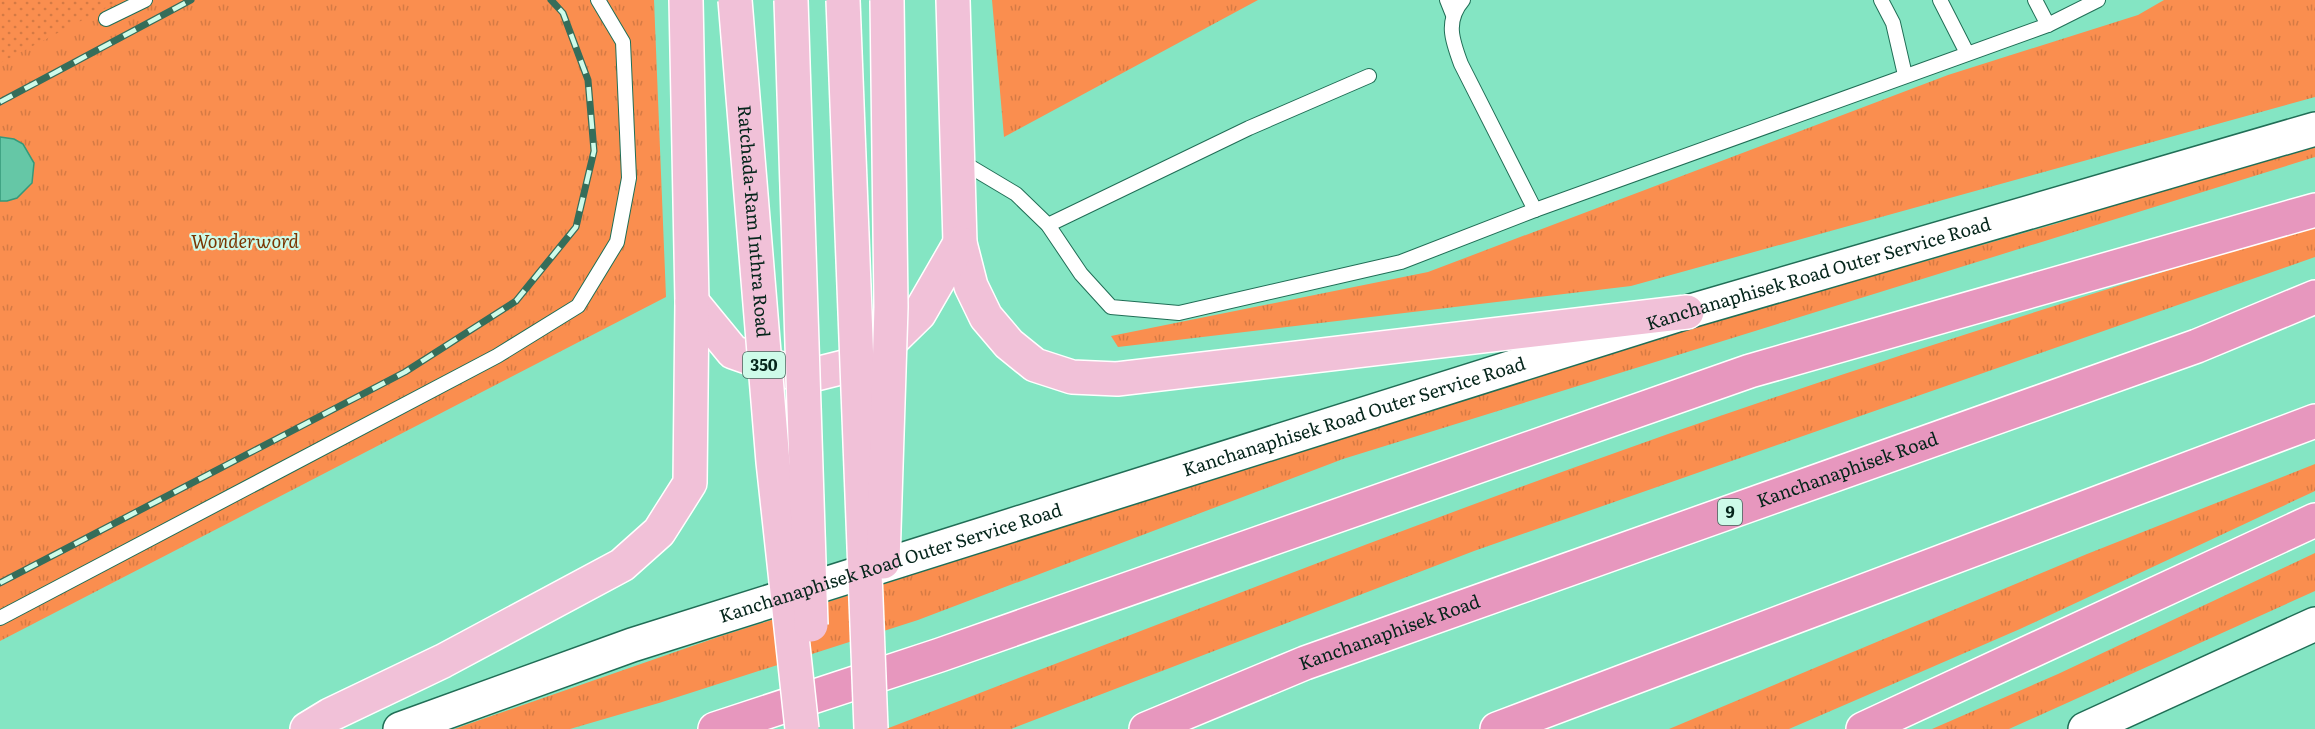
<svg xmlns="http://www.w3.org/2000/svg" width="2315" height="729" font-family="Literata,serif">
<defs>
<pattern id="grass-tufts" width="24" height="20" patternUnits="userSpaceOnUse" patternTransform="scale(1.5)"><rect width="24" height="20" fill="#fa8e4f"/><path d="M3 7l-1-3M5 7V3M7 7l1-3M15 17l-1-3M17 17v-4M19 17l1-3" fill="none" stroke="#d57a44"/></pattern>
<pattern id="garden-dots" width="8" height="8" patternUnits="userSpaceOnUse" patternTransform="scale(1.5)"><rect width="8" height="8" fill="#fa8e4f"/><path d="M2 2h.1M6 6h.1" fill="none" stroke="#d57a44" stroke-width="1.8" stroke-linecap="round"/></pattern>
</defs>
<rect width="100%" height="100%" fill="#84e5c3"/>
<g fill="url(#grass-tufts)">
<polygon points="0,0 654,0 666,297 0,641"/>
<polygon points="992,0 1258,0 1004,137"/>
<polygon points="2164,0 2315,0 2315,97 1631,286 1118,347 1111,336 1428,272 1948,75 2138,15"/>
<polygon points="2315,142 2315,157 1343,459 918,620 659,703 570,729 454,729 721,636 1615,350 2055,224"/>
<path d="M2315 225V257L1474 551 1011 729H886C1163 623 1439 513 1720 416 1917 348 2116 286 2315 225Z"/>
<polygon points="2315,464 2315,491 2020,629 1789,729 1669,729 2087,554"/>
<polygon points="2315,553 2315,591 2009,729 1932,729 2058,674"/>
</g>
<polygon fill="url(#garden-dots)" points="0,0 121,0 0,63"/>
<polygon fill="#65c7a6" stroke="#34997a" stroke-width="1.5" points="0,137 14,139 23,144 34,163 32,183 17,198 7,201 0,201"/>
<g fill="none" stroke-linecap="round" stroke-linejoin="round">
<g stroke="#206e56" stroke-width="16">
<g id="lane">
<polyline points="1447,0 1453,15"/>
<path d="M1463 0C1445 21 1452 40 1461 64L1535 210"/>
<polyline points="1881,0 1893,23 1905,75"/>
<polyline points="1940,0 1967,53"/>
<polyline points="2035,0 2048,25"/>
<polyline points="106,19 145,0"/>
<polyline points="959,160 1016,194 1048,225 1081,274 1111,307 1179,313 1401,262 1535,210 2048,25 2098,0"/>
<polyline points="1048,225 1249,128 1369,76"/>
<polyline points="0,618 497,356 578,306 617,242 629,178 623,42 598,0"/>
</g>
</g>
<g stroke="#206e56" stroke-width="36">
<g id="secondary">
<path id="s1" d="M400 729 632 645 1687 312 2315 129"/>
<polyline points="2085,729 2315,624"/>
</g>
</g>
<g stroke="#fff" stroke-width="36">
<g id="primary">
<polyline points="953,0 960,243 971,286 986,317 1009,344 1035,365 1072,377 1117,379 1687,312"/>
<polyline points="692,302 733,352 804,377 872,360 919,314 960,243"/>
<polyline points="307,729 330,715 443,661 622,565 659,532 690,483 692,302 686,0"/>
</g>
</g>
<g stroke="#fff" stroke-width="36">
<g id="highway">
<polyline points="715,729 940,655 1750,371 2315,210"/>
<path id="s2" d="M1146 729 1305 663 2197 346 2315 297"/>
<polyline points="1497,729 2315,421"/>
<polyline points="1863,729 2315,520"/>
</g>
</g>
<use href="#lane" stroke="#fff" stroke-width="14"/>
<use href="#secondary" stroke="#fff" stroke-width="33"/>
<use href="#primary" stroke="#f1c1d8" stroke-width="33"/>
<use href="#highway" stroke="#e797be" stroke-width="33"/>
<g stroke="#356d5a" stroke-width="7">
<g id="rail">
<polyline points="0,102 191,0"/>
<polyline points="0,583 405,372 516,301 576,227 594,151 588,80 563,13 551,0"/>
</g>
</g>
<use href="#rail" stroke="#cefbe9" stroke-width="4.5" stroke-dasharray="14" stroke-linecap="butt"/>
<g stroke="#fff" stroke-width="36" stroke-linecap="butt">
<g id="primary-bridge">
<path id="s3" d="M735 0 773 462 802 729"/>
<polyline points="791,0 811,625"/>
<polyline points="843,0 871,729"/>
<polyline points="883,562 891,307 887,0"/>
</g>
</g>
<use href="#primary-bridge" stroke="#f1c1d8" stroke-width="33"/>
</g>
<g text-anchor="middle" stroke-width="4.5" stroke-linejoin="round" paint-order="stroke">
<g fill="#cefbe9" stroke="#416559" stroke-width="1.5">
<rect x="743" y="352" width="42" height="26" rx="4.5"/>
<rect x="1718" y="499" width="24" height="26" rx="4.5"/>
</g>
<g font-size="16" font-weight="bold" fill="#05251b">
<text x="764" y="371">350</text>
<text x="1730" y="518">9</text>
</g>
<g font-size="18" fill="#05251b" stroke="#cefbe9">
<text dy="6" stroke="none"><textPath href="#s3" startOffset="222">Ratchada-Ram Inthra Road</textPath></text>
<text dy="6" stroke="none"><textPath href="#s1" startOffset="1490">Kanchanaphisek Road Outer Service Road</textPath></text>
<text dy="6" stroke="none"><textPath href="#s1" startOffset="1004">Kanchanaphisek Road Outer Service Road</textPath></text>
<text dy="6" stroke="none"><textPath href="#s2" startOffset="748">Kanchanaphisek Road</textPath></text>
<text dy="6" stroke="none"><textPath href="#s1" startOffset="518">Kanchanaphisek Road Outer Service Road</textPath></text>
<text dy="6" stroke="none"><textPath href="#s2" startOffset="262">Kanchanaphisek Road</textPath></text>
</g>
<g font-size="18" font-style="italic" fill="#793603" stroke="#cefbe9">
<text x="245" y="248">Wonderword</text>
</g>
</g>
</svg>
